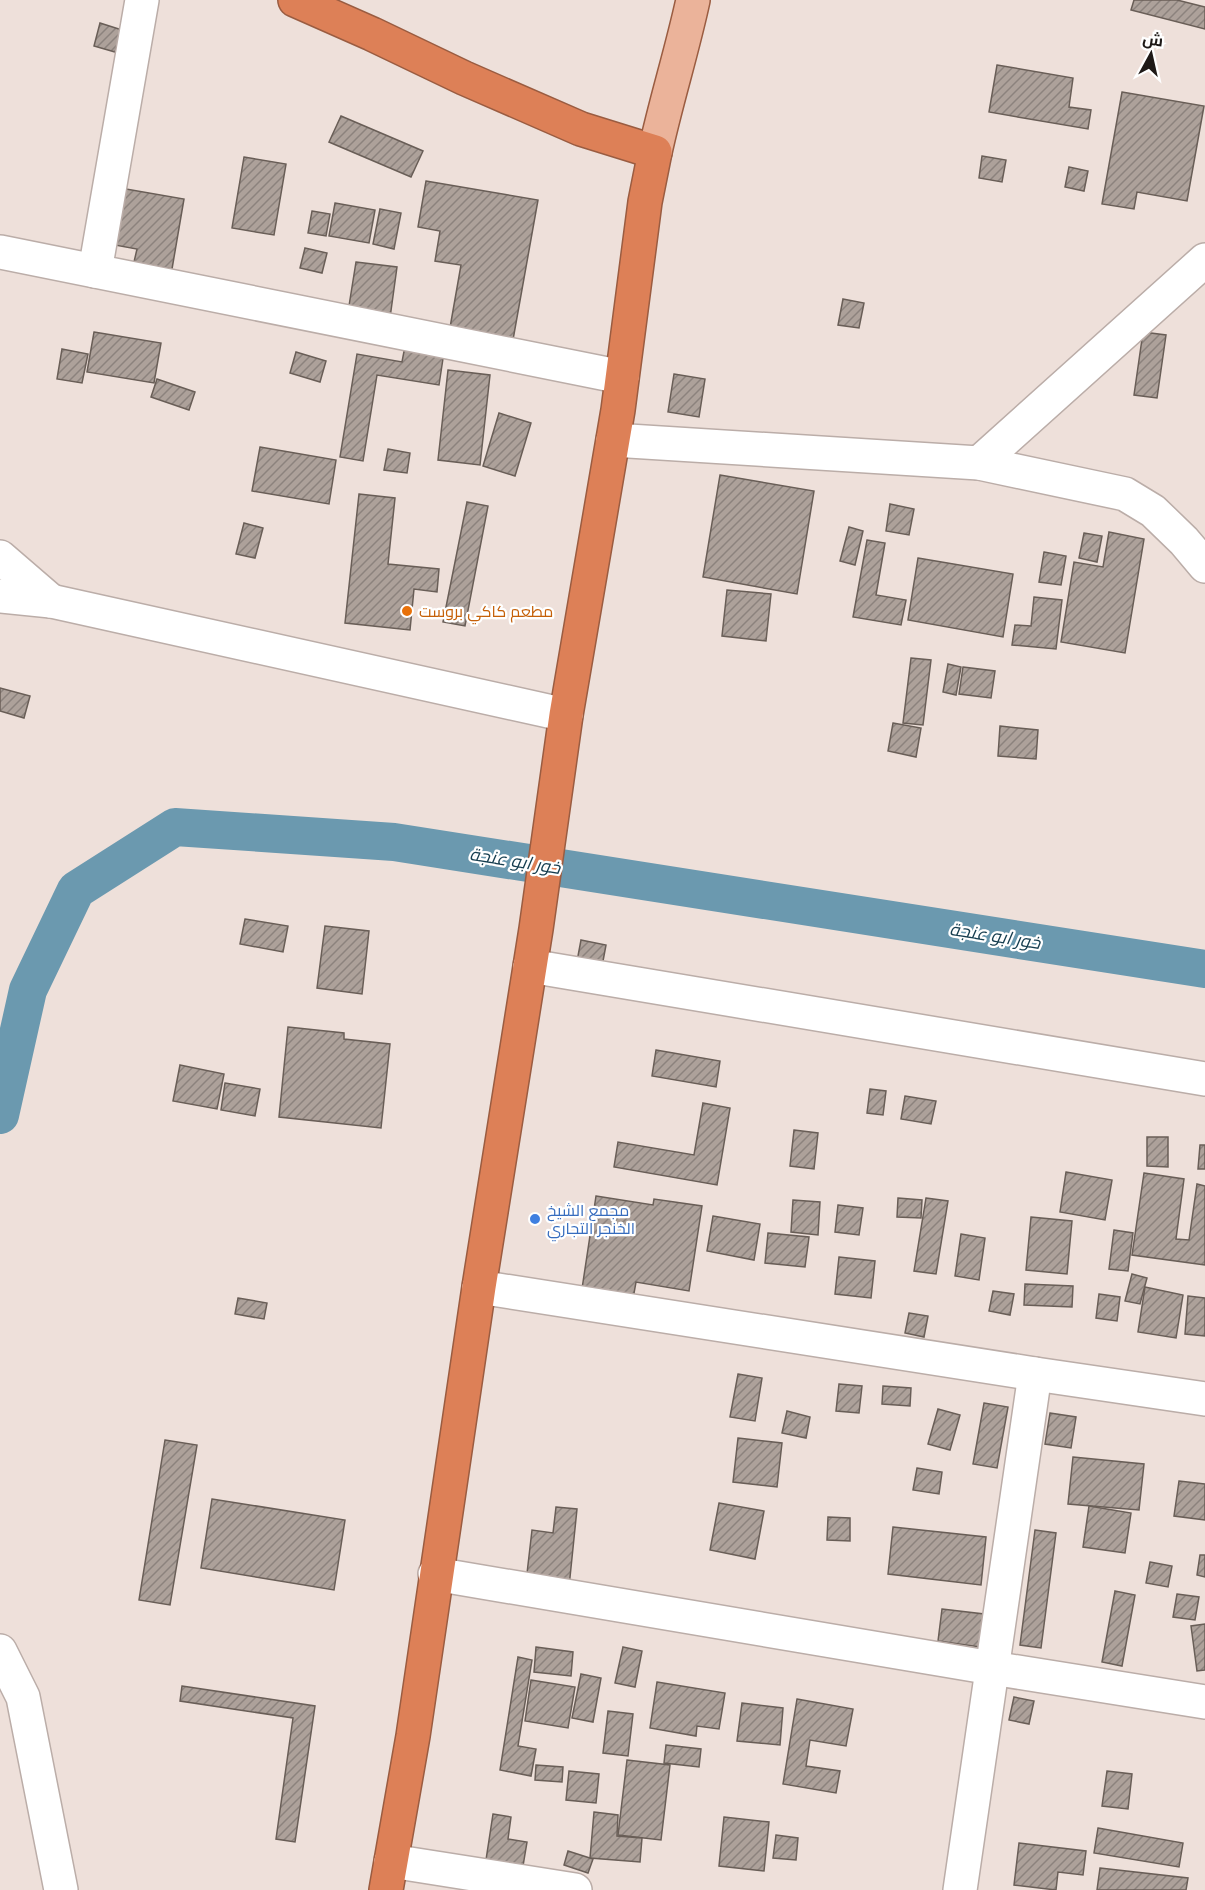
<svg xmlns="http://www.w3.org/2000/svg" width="1205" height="1890" font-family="Mulish,Cairo,sans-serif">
<defs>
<pattern id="building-hatch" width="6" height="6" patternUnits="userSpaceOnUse" patternTransform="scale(1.5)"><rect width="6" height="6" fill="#ada19a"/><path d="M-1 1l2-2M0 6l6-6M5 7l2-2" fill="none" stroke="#8c827d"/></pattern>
</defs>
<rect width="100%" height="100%" fill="#eee0da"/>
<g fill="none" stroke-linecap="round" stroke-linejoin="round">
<polyline stroke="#6b99af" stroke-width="38" points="0,1115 28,990 76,890 175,827 394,842 1205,969"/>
</g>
<g fill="url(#building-hatch)" stroke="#695e57" stroke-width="1.5">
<polygon points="1134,0 1177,0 1205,7 1205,29 1131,10"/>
<polygon points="100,23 122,30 115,52 94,46"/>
<polygon points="997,65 1073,78 1069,107 1091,110 1088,129 989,112"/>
<polygon points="1122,92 1204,106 1187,201 1137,192 1134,209 1102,204"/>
<polygon points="341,116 423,151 411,177 329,142"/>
<polygon points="982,156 1006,160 1002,182 979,178"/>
<polygon points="244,157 286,164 274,235 232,228"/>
<polygon points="1069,167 1088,171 1084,191 1065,187"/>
<polygon points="426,181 538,200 511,351 448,339 461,265 435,261 440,231 418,227"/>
<polygon points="103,185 184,199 172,269 134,262 137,249 93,241"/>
<polygon points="335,203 375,210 369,243 329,236"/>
<polygon points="380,209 401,213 394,249 373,244"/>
<polygon points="312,211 330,214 326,236 308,233"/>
<polygon points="305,248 327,253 322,273 300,268"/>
<polygon points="356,262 397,267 390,318 348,312"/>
<polygon points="843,299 864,303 859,328 838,325"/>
<polygon points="94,332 161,343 154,383 87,372"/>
<polygon points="1143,332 1166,335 1157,398 1134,395"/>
<polygon points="405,346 444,352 439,385 377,375 363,461 340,457 357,354 402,362"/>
<polygon points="62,349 88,354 82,383 57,379"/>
<polygon points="296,352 326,361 320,382 290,373"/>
<polygon points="448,370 490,375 480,465 438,460"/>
<polygon points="674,374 705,379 699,417 668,412"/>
<polygon points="157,379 195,392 189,410 151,397"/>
<polygon points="499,413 531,423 515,476 483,466"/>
<polygon points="260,447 336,460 329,504 252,491"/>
<polygon points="388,449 410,453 407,473 384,470"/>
<polygon points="720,475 814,491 797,594 703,577"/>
<polygon points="359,494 395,498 388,564 439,569 437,592 414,589 410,630 345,623"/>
<polygon points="467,502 488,506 465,626 443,622"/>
<polygon points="890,504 914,509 909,535 886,531"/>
<polygon points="244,523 263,528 255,558 236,554"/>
<polygon points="849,527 863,531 855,565 840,561"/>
<polygon points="1109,532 1144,539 1125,653 1061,642 1074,562 1103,567"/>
<polygon points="1084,533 1102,536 1097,562 1079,558"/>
<polygon points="867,540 885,543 876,595 906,600 901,625 853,617"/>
<polygon points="1044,552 1066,556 1061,585 1039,582"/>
<polygon points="918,558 1013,574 1003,637 908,620"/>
<polygon points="727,590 771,594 766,641 722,636"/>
<polygon points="1034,597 1062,600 1056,649 1012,645 1015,625 1031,626"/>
<polygon points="911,658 931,660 923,725 903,723"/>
<polygon points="948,664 961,667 956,695 943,692"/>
<polygon points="963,667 995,671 991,698 959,694"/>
<polygon points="0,688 30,696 24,718 0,711"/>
<polygon points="893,723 921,728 916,757 888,751"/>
<polygon points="1000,726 1038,730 1036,759 998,756"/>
<polygon points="245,919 288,926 283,952 240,944"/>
<polygon points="325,926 369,931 362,994 317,988"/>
<polygon points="581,940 606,945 600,977 575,972"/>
<polygon points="288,1027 344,1033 344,1039 390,1044 381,1128 279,1117"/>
<polygon points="656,1050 720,1061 716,1087 652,1076"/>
<polygon points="180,1065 224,1074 217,1109 173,1101"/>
<polygon points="225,1083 260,1089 255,1116 221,1110"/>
<polygon points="870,1089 886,1091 883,1115 867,1113"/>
<polygon points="905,1096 936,1101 931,1124 901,1119"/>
<polygon points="703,1103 730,1108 717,1185 614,1167 618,1142 694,1155"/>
<polygon points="794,1130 818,1133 814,1169 790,1166"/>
<polygon points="1147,1137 1168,1137 1168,1167 1147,1166"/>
<polygon points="1200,1145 1205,1145 1205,1169 1198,1169"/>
<polygon points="1066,1172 1112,1180 1105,1220 1060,1212"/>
<polygon points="1144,1173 1184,1179 1176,1239 1189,1240 1197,1184 1205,1186 1205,1265 1132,1255"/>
<polygon points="596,1196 653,1205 654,1199 702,1206 689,1291 636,1282 631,1310 580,1302"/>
<polygon points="898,1198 922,1200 921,1218 897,1217"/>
<polygon points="926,1198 948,1201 936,1274 914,1271"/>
<polygon points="793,1200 820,1202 818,1235 791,1232"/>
<polygon points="838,1205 863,1208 859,1235 835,1232"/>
<polygon points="713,1216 760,1224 754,1260 707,1251"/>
<polygon points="1031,1217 1072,1221 1067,1274 1026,1270"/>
<polygon points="1114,1230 1133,1233 1128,1271 1109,1269"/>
<polygon points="768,1233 809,1237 805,1267 765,1263"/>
<polygon points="961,1234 985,1238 979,1280 955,1276"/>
<polygon points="839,1257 875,1261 871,1298 835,1294"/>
<polygon points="1132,1274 1147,1278 1140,1304 1125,1301"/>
<polygon points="1025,1284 1073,1286 1072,1307 1024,1305"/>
<polygon points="1145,1287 1183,1295 1176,1338 1138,1332"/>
<polygon points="993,1291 1014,1294 1010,1315 989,1311"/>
<polygon points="1099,1294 1120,1297 1117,1321 1096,1318"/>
<polygon points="1188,1296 1205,1298 1205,1336 1185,1334"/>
<polygon points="238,1298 267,1303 264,1319 235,1314"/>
<polygon points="909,1313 928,1316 924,1337 905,1333"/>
<polygon points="738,1374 762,1378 755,1421 730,1417"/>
<polygon points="839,1384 862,1386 859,1413 836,1411"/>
<polygon points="883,1386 911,1388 910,1406 882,1404"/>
<polygon points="984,1403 1008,1407 997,1468 973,1464"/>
<polygon points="938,1409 960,1415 950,1450 928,1444"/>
<polygon points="787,1411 810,1417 806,1438 782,1433"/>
<polygon points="1050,1413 1076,1417 1071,1448 1045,1444"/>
<polygon points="738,1438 782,1443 777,1487 733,1482"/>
<polygon points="165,1440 197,1445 170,1605 139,1600"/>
<polygon points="1073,1457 1144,1464 1139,1510 1068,1504"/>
<polygon points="917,1468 942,1472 939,1494 913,1490"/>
<polygon points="1179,1481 1205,1484 1205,1520 1174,1516"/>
<polygon points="212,1499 345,1520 334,1590 201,1568"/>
<polygon points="719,1503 764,1511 755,1559 710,1550"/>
<polygon points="1089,1506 1131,1513 1125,1553 1083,1547"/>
<polygon points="556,1507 577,1509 569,1587 526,1582 532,1530 553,1533"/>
<polygon points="828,1517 850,1518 850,1541 827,1540"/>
<polygon points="893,1527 986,1537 981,1585 888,1574"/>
<polygon points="1035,1530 1056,1533 1041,1648 1020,1645"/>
<polygon points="1200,1555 1205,1555 1205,1577 1197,1575"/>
<polygon points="1150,1562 1172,1566 1168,1587 1146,1583"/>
<polygon points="1115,1591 1135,1595 1122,1666 1102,1662"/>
<polygon points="1177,1594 1199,1597 1195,1620 1173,1617"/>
<polygon points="942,1609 984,1614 980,1647 938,1641"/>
<polygon points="1205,1624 1205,1670 1197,1671 1191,1626"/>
<polygon points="536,1647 573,1652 571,1676 534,1672"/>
<polygon points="623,1647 642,1651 635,1687 615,1683"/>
<polygon points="518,1657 532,1660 518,1746 536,1749 531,1776 500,1770"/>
<polygon points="581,1674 601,1678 593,1722 572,1718"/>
<polygon points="531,1680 575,1687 568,1728 525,1721"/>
<polygon points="657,1682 725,1693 719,1729 697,1726 696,1736 650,1728"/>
<polygon points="182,1686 315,1706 295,1842 276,1839 293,1718 180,1701"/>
<polygon points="1014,1697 1034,1701 1029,1724 1009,1720"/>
<polygon points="797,1699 853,1709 846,1746 810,1740 806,1766 840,1771 836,1793 783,1784"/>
<polygon points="742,1703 783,1708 780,1745 737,1741"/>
<polygon points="608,1711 633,1714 628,1756 603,1753"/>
<polygon points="666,1745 701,1749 699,1767 664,1763"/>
<polygon points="627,1760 670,1765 661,1840 618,1835"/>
<polygon points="536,1765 563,1767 562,1782 535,1780"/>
<polygon points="569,1771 599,1774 596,1803 566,1800"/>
<polygon points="1107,1771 1132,1774 1128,1809 1102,1806"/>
<polygon points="594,1812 618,1815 617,1836 642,1838 640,1862 590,1858"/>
<polygon points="493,1814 511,1817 508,1839 527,1842 523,1866 486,1860"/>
<polygon points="724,1817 769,1822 764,1871 719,1866"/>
<polygon points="1098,1828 1183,1843 1179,1867 1094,1853"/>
<polygon points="776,1835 798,1838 796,1860 773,1858"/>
<polygon points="1019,1843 1086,1851 1083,1875 1058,1872 1056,1890 1014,1885"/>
<polygon points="568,1851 593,1859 588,1873 564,1865"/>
<polygon points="1100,1868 1188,1878 1186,1890 1097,1890"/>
</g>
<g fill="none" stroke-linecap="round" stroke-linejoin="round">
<g stroke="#bbada8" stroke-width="36">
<g id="minor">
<polyline points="0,252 622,377"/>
<polyline points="95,271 142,0"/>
<polyline points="613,440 979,463 1125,494 1153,511 1184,541 1205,566"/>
<polyline points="979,463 1205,260"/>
<polyline points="0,557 51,601"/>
<polyline points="0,596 51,601 566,715"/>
<polyline points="530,966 1205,1079"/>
<polyline points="479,1287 1035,1374 1205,1399"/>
<polyline points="435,1574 992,1668 1205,1702"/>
<polyline points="0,1651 23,1697 61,1890"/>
<polyline points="391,1861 575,1890"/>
<polyline points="960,1890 1035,1374"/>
</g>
</g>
<g stroke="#9a5c41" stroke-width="36">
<path id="major" d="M655 152C666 101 682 51 693 0"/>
</g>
<g stroke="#9a5c41" stroke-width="36">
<polyline id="highway" points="295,0 372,34 464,78 581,129 655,152 645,202 618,410 566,715 536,929 479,1287 413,1736 386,1890"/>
</g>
<use href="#minor" stroke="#fff" stroke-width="33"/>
<use href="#major" stroke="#ebb39a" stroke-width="33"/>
<use href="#highway" stroke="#dd8057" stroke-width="33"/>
</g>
<circle fill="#e8710a" stroke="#fff" stroke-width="2" cx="407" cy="611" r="6"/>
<circle fill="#3f7fe0" stroke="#fff" stroke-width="2" cx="535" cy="1219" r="6"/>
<g text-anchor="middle" stroke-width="4.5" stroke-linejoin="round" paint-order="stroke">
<g font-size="16" fill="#c56008" stroke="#fff" text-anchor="start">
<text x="419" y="617">مطعم كاكي بروست</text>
</g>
<g font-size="16" fill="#366cbe" stroke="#fff" text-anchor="start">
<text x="547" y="1216">مجمع الشيخ<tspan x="547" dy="18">الخنجر التجاري</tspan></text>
</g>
<g font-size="18" font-style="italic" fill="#153d4f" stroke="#fff">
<text transform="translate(515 861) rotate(9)" y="6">خور ابو عنجة</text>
<text transform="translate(995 936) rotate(9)" y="6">خور ابو عنجة</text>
</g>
</g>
<g transform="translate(1151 54) rotate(8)" stroke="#ffffff" stroke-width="4.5" paint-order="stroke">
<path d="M0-4.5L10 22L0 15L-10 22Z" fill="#1e1917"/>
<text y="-9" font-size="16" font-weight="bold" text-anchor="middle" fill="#1e1917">ش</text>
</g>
</svg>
